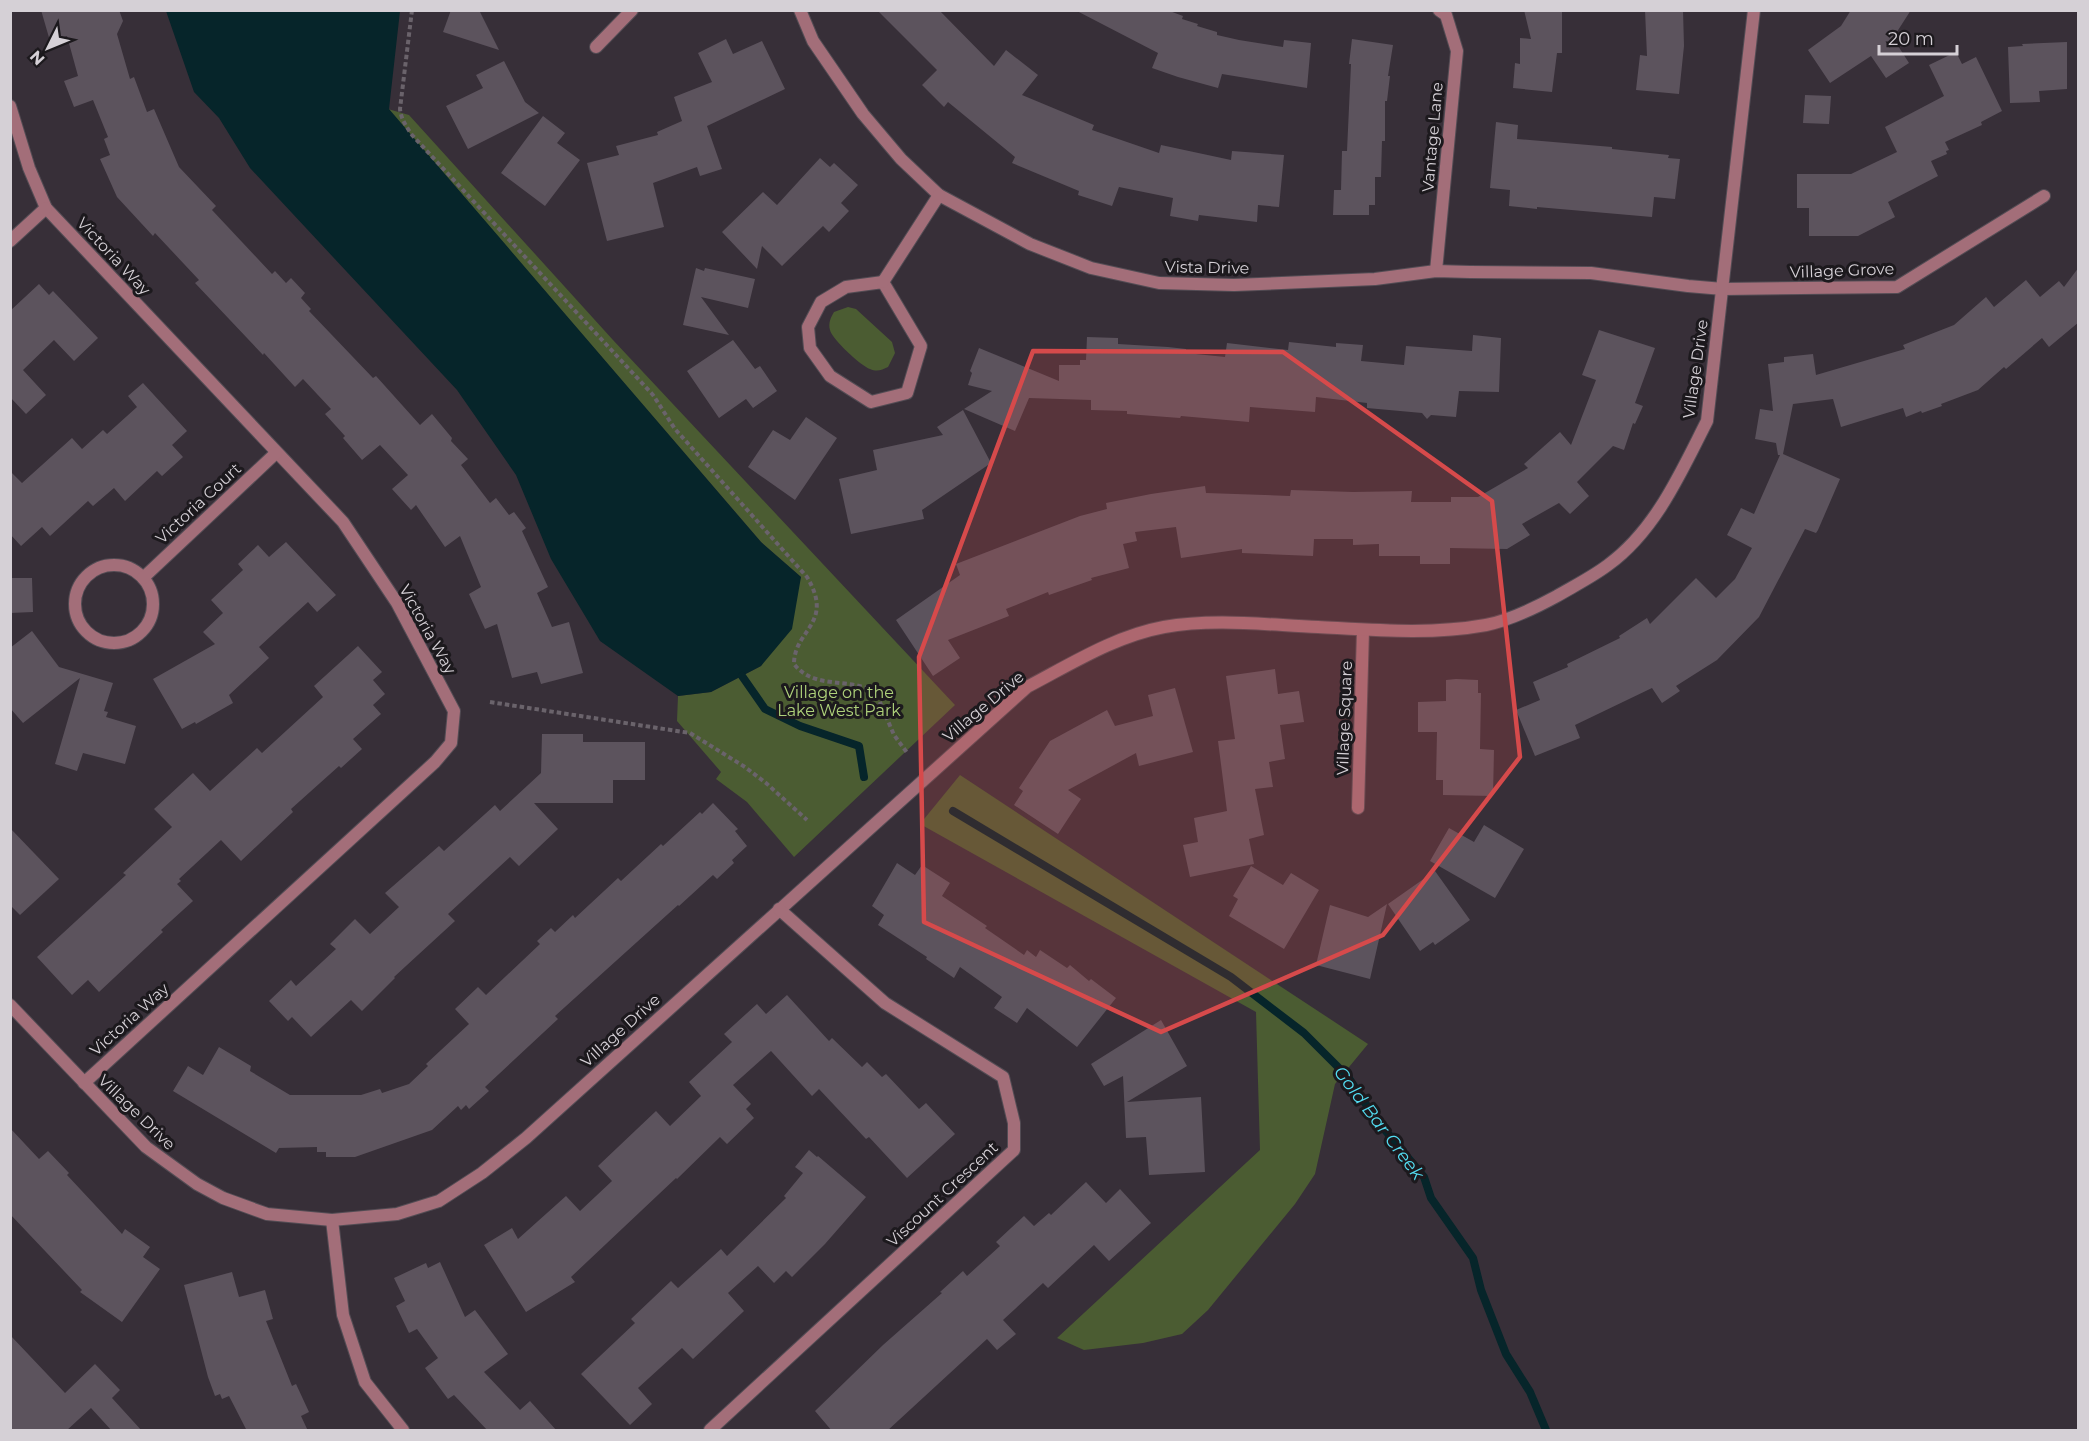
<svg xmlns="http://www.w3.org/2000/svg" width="2089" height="1441" font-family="Montserrat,sans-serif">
<rect width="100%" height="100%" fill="#372f38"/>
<g fill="#4b5c32">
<polygon points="388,109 409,115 613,340 955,705 794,857 747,802 716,779 721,772 677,721 678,696 711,692 761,666 801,577 761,542"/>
<path d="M848 307 856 309 892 342 895 353 888 367C882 370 877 372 870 369 861 366 832 339 830 330 828 323 831 317 834 312Z"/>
<polygon points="960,775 1368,1044 1335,1084 1315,1174 1295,1204 1208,1310 1182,1334 1143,1343 1084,1350 1057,1338 1260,1150 1256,1012 920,824"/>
</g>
<polygon fill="#06252a" points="166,11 400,11 389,109 761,542 801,577 792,629 761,666 711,692 678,696 600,641 551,559 516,475 457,390 250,168 219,118 194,92"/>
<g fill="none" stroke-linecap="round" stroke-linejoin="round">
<g stroke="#06252a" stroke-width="8">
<polyline points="742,676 765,709 800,726 859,746 864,777"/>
<polyline points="953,811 1231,977 1304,1033 1348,1077 1375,1118 1424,1177 1431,1198 1473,1258 1481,1290 1506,1354 1530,1392 1546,1430"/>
</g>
</g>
<g fill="#5c535d">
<polygon points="41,10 119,10 123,21 117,34 130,79 134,77 147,112 154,109 179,167 216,206 212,210 272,274 275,271 286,283 291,278 305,293 301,298 311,309 309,311 373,378 376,376 420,425 432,414 452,438 451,441 468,459 461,465 490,503 496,498 509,515 514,512 526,528 522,531 548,587 537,593 552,627 569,622 583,673 541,684 537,672 512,678 497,624 485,629 469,594 481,587 460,536 445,547 416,505 411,510 392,489 408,475 380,445 362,460 343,438 345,436 325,414 331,409 303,379 295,387 264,353 263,355 195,283 199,280 155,233 153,236 117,197 100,159 110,155 104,139 108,137 93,100 74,107 64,81 78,76 67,36 50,41"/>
<polygon points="451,10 479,10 499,50 443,32"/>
<polygon points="877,10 939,10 994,66 1006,50 1038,75 1022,95 1094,125 1092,130 1159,153 1161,145 1231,160 1232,151 1284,155 1279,207 1258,205 1257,222 1199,215 1198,221 1170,216 1173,198 1119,187 1112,206 1078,195 1079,191 1012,163 1015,157 948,102 944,107 922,85 937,70"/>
<polygon points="1075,10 1167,10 1183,16 1182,19 1198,24 1197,26 1217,32 1217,35 1239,40 1283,47 1284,40 1311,43 1307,88 1222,74 1218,88 1178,77 1152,68 1158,53"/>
<polygon points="1524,10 1562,10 1562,53 1557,53 1552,92 1513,88 1515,63 1520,64 1520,38 1531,39"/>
<polygon points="1645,10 1683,10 1684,46 1679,94 1636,90 1640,55 1647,56"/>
<polygon points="1851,10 1911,10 1893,38 1909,63 1886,78 1871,56 1830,83 1808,50 1841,26"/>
<polygon points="726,39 733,54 762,41 785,89 707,126 722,169 700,176 697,167 653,183 664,227 607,241 587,163 619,155 616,146 658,135 657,132 682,121 674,97 712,82 698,53"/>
<polygon points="1352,39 1393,45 1388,76 1390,76 1387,101 1385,101 1385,141 1382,141 1381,177 1375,177 1375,205 1369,205 1369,215 1333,215 1334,190 1341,190 1342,151 1347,151 1351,64 1349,64"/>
<polygon points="2067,42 2067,89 2039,91 2040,102 2010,103 2008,47 2023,46 2022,44"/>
<polygon points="1956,52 1962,64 1976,57 2002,111 1981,122 1982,125 1945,142 1949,150 1946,151 1947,154 1931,161 1938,176 1888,202 1895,217 1858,236 1809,236 1809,208 1797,208 1797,174 1851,174 1897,152 1885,127 1944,96 1929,65"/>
<polygon points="504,61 525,102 539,113 468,149 446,106 483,88 476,75"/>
<polygon points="1805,95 1831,96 1829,124 1803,123"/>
<polygon points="543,116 565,133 557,143 580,160 545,206 501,173"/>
<polygon points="1496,122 1518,125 1517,139 1612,147 1612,149 1669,155 1668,158 1680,159 1675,199 1654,197 1652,217 1537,207 1537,209 1509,206 1510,190 1490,188"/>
<polygon points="820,158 830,167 834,163 858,185 841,203 849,211 829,232 823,226 782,266 762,246 757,269 722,232 763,192 777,205"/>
<polygon points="2079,267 2079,322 2049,347 2042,338 2006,369 2004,367 1978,390 1941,404 1942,406 1922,413 1921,411 1906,417 1903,408 1841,427 1833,399 1793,404 1783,454 1840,479 1818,530 1816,533 1805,529 1759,617 1717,660 1676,686 1680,691 1662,703 1652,688 1575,725 1580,738 1535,756 1516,710 1540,700 1533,682 1568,667 1567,664 1620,638 1619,636 1647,618 1650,624 1696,578 1716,598 1735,579 1752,548 1727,535 1741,508 1754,514 1780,455 1778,455 1776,443 1755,439 1760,409 1773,411 1768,364 1784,362 1784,357 1813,354 1816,375 1905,349 1903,345 1954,325 1986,297 1994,307 2026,280 2040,297 2059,281 2064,287"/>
<polygon points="696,268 704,271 705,268 755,279 748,308 701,297 729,335 683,325"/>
<polygon points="39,284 49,295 53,291 98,338 74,361 54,340 23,370 46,395 26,414 10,397 10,311"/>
<polygon points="1599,330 1655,348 1635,403 1643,406 1635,424 1633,423 1624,450 1613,446 1577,482 1589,496 1570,514 1559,503 1522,524 1530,535 1507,549 1450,548 1450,564 1420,564 1420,556 1379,556 1379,544 1353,545 1353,539 1314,539 1313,556 1242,553 1242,549 1181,558 1176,527 1135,532 1137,541 1123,544 1129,568 1091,578 1092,580 1049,595 1048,592 1006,609 1009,616 948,640 960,658 933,676 896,620 960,575 956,564 1080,516 1107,509 1106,503 1151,494 1205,486 1206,493 1290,496 1291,490 1353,492 1412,491 1411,502 1451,502 1451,497 1478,497 1528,468 1524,464 1560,432 1571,445 1596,380 1582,375"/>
<polygon points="1473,335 1501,338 1499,392 1459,391 1456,417 1431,415 1427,419 1422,413 1367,408 1367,403 1316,397 1315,412 1250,407 1249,422 1181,416 1180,418 1127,414 1127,411 1091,410 1091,400 1029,398 1015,431 964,409 992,391 968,385 972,373 970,371 979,348 1059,381 1059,365 1080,365 1080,360 1086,360 1087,337 1118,338 1118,344 1168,347 1186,349 1186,353 1225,357 1227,343 1288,350 1289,342 1336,347 1336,343 1363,345 1361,361 1404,365 1406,346 1472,351"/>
<polygon points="733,340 755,369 760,366 777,391 753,408 746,399 719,418 687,371"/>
<polygon points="143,383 187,431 172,445 183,457 162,476 157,471 125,501 114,488 93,506 88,501 50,536 42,527 21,546 10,534 10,471 22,483 72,438 82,449 103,430 107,434 137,407 128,396"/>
<polygon points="963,410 991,463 922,510 924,519 851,534 839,479 877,470 873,450 943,435 937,427"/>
<polygon points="806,417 837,438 795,500 748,467 773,430 790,440"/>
<polygon points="286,542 336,595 317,612 308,602 259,647 269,658 229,695 233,703 196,724 195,722 182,729 153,679 215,644 203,632 223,613 211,600 243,570 238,564 258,545 269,557"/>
<polygon points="10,578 32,578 33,612 10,613"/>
<polygon points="32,631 59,667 113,683 104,711 108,712 106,717 136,726 125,764 83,753 77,771 55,764 80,678 23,723 10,708 10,648"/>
<polygon points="358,646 382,672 373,680 385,694 373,705 381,714 353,739 362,749 341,768 339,766 291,809 293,812 241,861 221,840 179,879 181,881 177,884 193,901 161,930 163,932 99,992 88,980 72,995 37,957 126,875 123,873 172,827 154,809 193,773 210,791 257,748 262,753 323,697 314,686"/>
<polygon points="1275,669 1278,694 1299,691 1304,722 1280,725 1285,759 1269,762 1273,787 1255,789 1264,835 1249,839 1254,864 1190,877 1183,845 1198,842 1194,818 1227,811 1218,741 1235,739 1226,676"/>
<polygon points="1456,679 1478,680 1478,693 1481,693 1480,749 1494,750 1493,796 1443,795 1443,780 1436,780 1437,732 1418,732 1418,702 1446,701 1446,680"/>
<polygon points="1175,688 1193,752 1139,766 1136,753 1068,790 1081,799 1058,834 1014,805 1023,791 1019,788 1050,741 1107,710 1115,726 1153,716 1148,695"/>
<polygon points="542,734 583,734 583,742 645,742 645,780 613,780 613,803 534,803 558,829 519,866 510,857 448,914 455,921 394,977 395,978 362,1011 351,1000 311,1037 292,1017 288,1021 269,1001 291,980 296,986 336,949 330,944 355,919 370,934 399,907 385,893 439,846 444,851 495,805 500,811 541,773"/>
<polygon points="713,803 738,829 735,831 747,846 732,860 734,863 717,879 713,875 679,906 678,905 555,1016 558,1019 485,1087 489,1091 469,1109 466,1105 461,1110 458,1106 432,1130 355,1157 326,1157 326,1152 317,1152 317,1147 279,1148 276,1153 173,1091 188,1066 203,1075 219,1047 251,1066 250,1071 290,1095 361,1095 380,1089 382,1093 409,1084 428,1066 426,1064 469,1024 455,1009 478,987 486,995 540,944 537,941 551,928 555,932 573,915 575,918 618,878 621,881 661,844 663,846 700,812 702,814"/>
<polygon points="1484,825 1524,849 1495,898 1430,861 1449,828 1474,842"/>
<polygon points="10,828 59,879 20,915 10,905"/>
<polygon points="897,863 915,875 922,865 950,883 942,896 987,926 985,928 1024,955 1027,950 1036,957 1040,950 1067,968 1070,965 1089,981 1091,979 1116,998 1077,1047 1027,1008 1017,1023 994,1008 1002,997 960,967 954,978 926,959 927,957 878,925 884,915 872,906"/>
<polygon points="1251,866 1283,885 1291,873 1319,890 1284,949 1229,916 1238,899 1233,896"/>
<polygon points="1435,871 1470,920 1435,945 1433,942 1420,951 1388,904"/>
<polygon points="1387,904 1370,979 1316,965 1330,905 1368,917"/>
<polygon points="787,995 829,1041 832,1038 862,1067 867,1062 882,1077 886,1074 919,1109 926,1103 955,1134 907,1178 869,1137 866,1139 819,1089 812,1096 771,1051 733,1085 751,1104 746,1109 754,1118 727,1144 720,1137 677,1179 676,1178 571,1277 575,1282 526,1312 484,1245 512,1228 518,1239 566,1196 580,1211 612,1181 598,1166 656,1111 670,1126 701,1096 689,1082 732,1042 724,1034 757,1004 766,1014"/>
<polygon points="1161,1020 1187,1066 1127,1102 1201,1097 1205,1172 1149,1175 1146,1137 1126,1138 1123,1076 1104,1086 1091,1064"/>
<polygon points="10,1128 39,1159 48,1151 69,1173 67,1175 122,1234 125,1229 150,1247 143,1257 160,1269 122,1322 80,1292 82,1290 10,1214"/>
<polygon points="809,1150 817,1157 818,1156 866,1197 825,1244 792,1277 786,1271 774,1283 758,1266 728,1293 744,1311 693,1359 682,1348 638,1388 652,1404 630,1425 581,1374 635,1323 631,1319 671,1281 678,1288 721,1249 727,1256 786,1198 784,1196 803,1173 795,1167"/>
<polygon points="1086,1182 1106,1203 1120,1189 1151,1223 1109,1261 1094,1245 1048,1288 1043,1283 1003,1320 1016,1334 997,1350 987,1339 887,1431 832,1431 815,1411 883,1345 942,1293 940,1292 963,1271 967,1276 1000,1246 996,1242 1024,1216 1034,1226 1049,1213 1051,1215"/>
<polygon points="440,1262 465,1317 475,1310 508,1354 484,1372 520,1410 530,1401 557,1431 488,1431 454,1395 448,1399 425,1368 438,1358 417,1329 409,1333 396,1306 405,1301 394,1278 426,1263 428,1268"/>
<polygon points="232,1272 239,1297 265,1290 273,1319 266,1321 292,1386 296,1384 309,1412 301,1416 308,1431 247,1431 229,1396 222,1399 220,1394 215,1396 208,1377 184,1285"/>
<polygon points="10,1335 65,1393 95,1364 120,1390 112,1398 142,1431 112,1431 91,1408 66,1431 10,1431"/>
</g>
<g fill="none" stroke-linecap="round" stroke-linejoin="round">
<g stroke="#534c54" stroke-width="14">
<g id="street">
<polyline points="800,10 813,41 863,114 901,159 939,195 1030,244 1091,268 1159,283 1234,285 1375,279 1436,271 1470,272 1591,273 1688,286 1723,289 1897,287 2044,196"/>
<polyline points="596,47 632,10"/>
<polyline points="10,106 29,168 46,208 343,522 397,603 454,711 451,743 435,762 84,1083"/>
<polyline points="10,241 46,208"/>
<polyline points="1436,271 1457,51 1446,15 1439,10"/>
<polygon points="883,282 921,346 907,393 871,402 830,376 810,348 808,327 821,302 846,287"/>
<polyline points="883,282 939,195"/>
<circle cx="114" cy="604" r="39"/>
<polyline points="143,578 276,453"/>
<polyline points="1358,808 1363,630"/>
<path d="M10 1005 146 1147 197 1184 223 1198 267 1214 332 1220 397 1214 439 1201 482 1173 526 1138 1027 687C1071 664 1115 636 1164 627 1214 618 1268 625 1318 627 1374 630 1431 635 1486 625 1511 620 1535 608 1557 596 1574 586 1592 577 1608 565 1656 530 1681 472 1707 421L1754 10"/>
<polyline points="332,1220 343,1315 365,1382 403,1430"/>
<polyline points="710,1430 1014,1150 1014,1123 1003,1077 885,1003 779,909"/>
</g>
</g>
<g stroke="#6a636b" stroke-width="4" stroke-dasharray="4.5 3" stroke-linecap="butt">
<path d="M412 10 400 109C401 119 406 126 412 135L653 395 675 429 807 577C835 624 794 629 794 664 815 691 850 676 876 693L894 735 908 754"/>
<polyline points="490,702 690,733 745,767 766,783 807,820"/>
</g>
<use href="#street" stroke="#a36e79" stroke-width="12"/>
</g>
<path fill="#d64a4b" fill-opacity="0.2" stroke="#d64a4b" stroke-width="4.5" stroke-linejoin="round" d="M1033 351 1283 352 1492 501 1520 757 1383 935 1161 1032 924 922 919 657Z"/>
<g text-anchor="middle" stroke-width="6" stroke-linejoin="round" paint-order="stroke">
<g font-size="16" fill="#d5d0d6" stroke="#1c191d">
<text transform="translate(1432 137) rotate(-85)" y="6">Vantage Lane</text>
<text transform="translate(114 256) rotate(47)" y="6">Victoria Way</text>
<text transform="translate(1207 267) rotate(1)" y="6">Vista Drive</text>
<text transform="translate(1842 270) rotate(-2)" y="6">Village Grove</text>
<text transform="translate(1695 369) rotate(-82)" y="6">Village Drive</text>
<text transform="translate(198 503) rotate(-43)" y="6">Victoria Court</text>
<text transform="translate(428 629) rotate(61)" y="6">Victoria Way</text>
<text transform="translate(983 706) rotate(-40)" y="6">Village Drive</text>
<text transform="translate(1344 718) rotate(-88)" y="6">Village Square</text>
<text transform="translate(129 1019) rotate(-42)" y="6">Victoria Way</text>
<text transform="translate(620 1030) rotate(-42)" y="6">Village Drive</text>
<text transform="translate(137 1112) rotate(44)" y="6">Village Drive</text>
<text transform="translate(942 1194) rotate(-43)" y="6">Viscount Crescent</text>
</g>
<g font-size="16" fill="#aed17a" stroke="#1c191d">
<text x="839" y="698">Village on the<tspan x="839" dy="18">Lake West Park</tspan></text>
</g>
<g font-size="18" font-style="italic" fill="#53ddf2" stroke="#1c191d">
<text transform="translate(1379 1123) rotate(53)" y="6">Gold Bar Creek</text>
</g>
</g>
<rect width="2089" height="1441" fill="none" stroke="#d5d0d6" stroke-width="24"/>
<g transform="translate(48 48) rotate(227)" stroke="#1c191d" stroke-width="4.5" paint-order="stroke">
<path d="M0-4.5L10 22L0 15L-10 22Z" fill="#d5d0d6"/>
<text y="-9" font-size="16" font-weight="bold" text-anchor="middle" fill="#d5d0d6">N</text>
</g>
<path d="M1879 45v9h78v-9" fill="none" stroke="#d5d0d6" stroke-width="3"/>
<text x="1888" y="45" font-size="18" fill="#d5d0d6" stroke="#1c191d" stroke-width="4.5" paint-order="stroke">20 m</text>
</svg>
